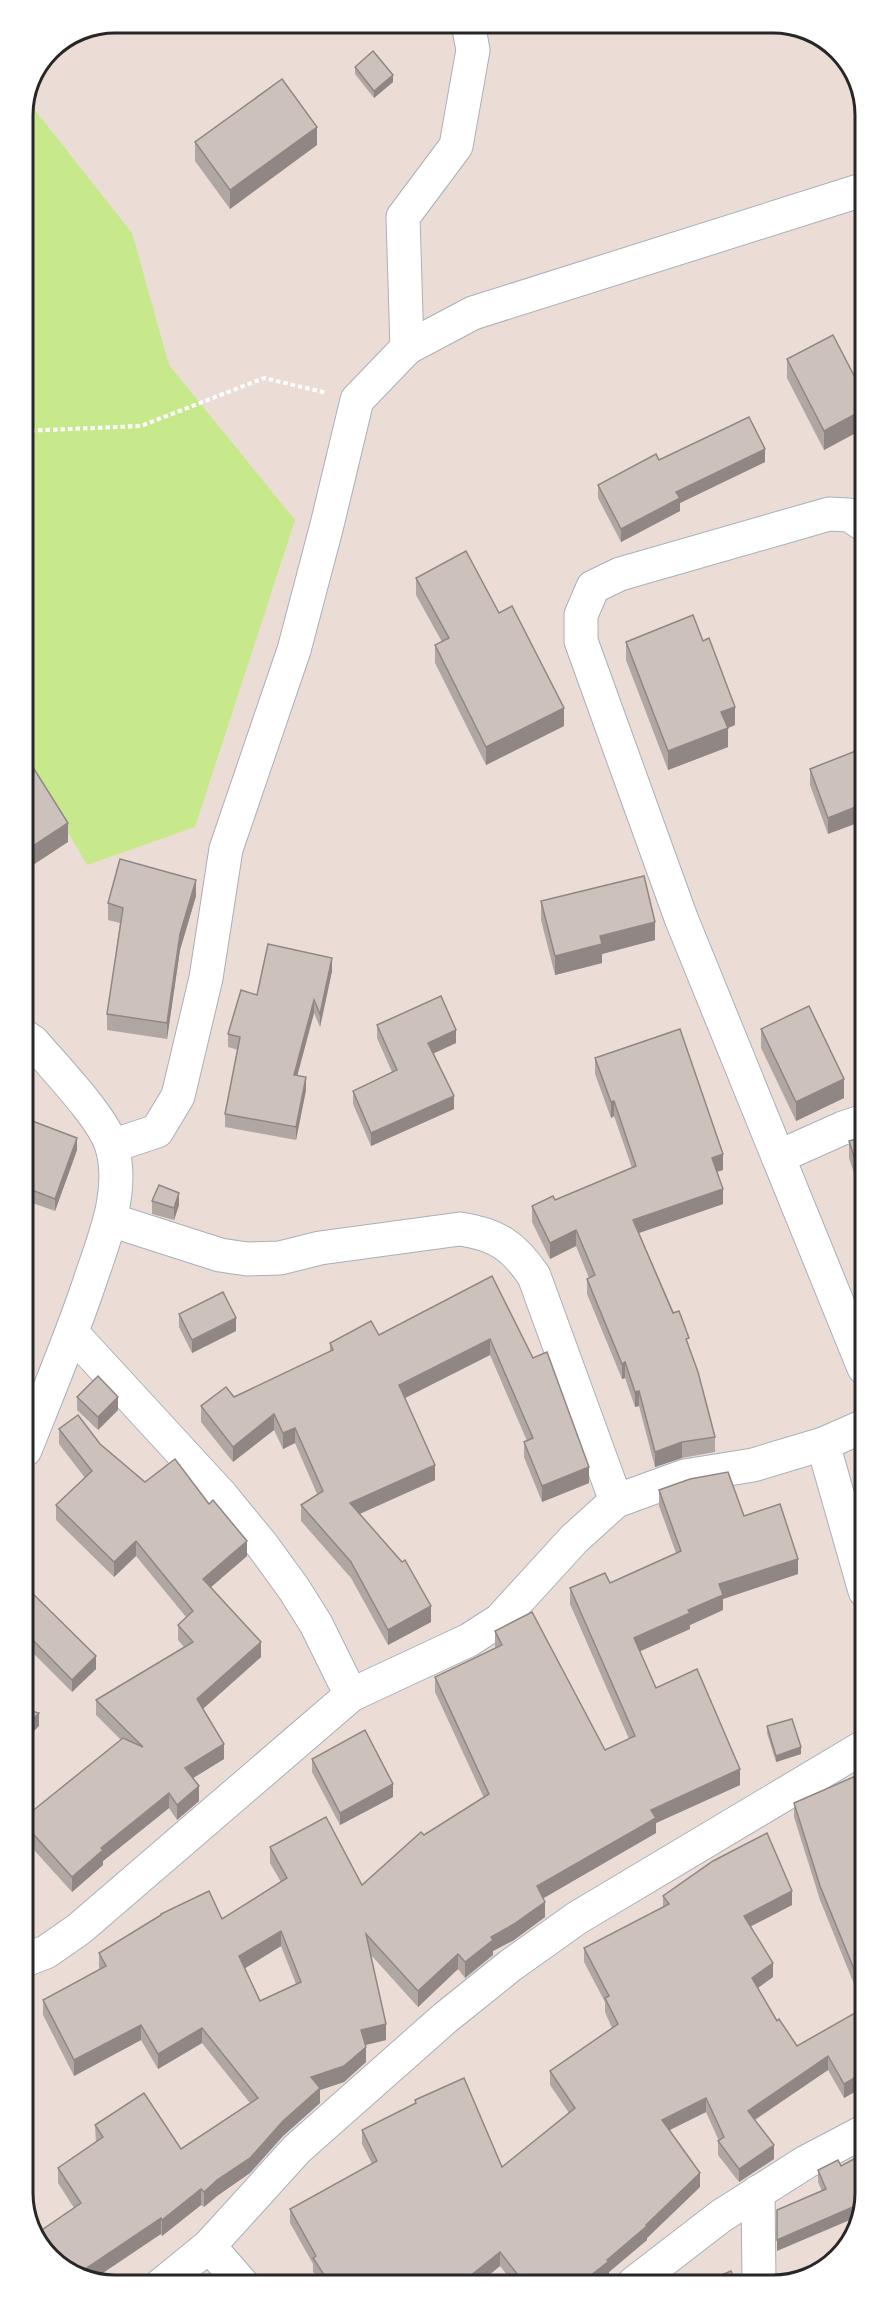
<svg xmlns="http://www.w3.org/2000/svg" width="888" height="2308" font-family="'Nunito Sans',sans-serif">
<rect width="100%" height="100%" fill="#ecdcd6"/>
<polygon fill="#c7e98c" points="27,100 132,233 169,365 295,520 195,827 87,865 24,757 23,109"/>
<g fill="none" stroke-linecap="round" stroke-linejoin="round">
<g stroke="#a8b0ba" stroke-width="35">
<g id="minor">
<polyline points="407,348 403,217 456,146 473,50 468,23"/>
<polyline points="863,524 849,515 829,514 620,574 593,587 581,615 581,641 681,918 864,1368"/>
<path d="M24 1036 33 1042C53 1066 104 1118 112 1147 125 1193 103 1241 89 1284 70 1340 47 1395 25 1450"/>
<polyline points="112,1146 157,1131 178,1096 206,978 226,849 294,650 327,525 357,400 407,348 473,313 862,190"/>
<polyline points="778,1157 843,1128 864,1121"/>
<path d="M111 1220 220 1255 247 1259 280 1258 320 1248 460 1229C496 1234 514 1246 534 1276L616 1501"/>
<polyline points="72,1333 221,1495 262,1545 294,1589 316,1624 351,1695"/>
<polyline points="823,1444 865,1591"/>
<polyline points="25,1960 46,1952 79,1929 351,1695 469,1640 500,1620 574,1539 616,1501 685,1476 753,1465 823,1444 864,1426"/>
<polyline points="758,2192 759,2282"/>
<polyline points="209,2246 243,2285"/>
<polyline points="634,2283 721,2216 806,2162 865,2131"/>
<polyline points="161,2285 209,2246 297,2149 445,2018 511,1965 577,1918 865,1746"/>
</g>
</g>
<polyline stroke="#fff" stroke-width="4" stroke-dasharray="4.5 3" stroke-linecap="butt" points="23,431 141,426 264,378 327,393"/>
<use href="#minor" stroke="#fff" stroke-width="33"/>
</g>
<g fill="#b0a6a2" fill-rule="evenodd">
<polygon points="355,67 393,82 374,98 355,74"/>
<polygon points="195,142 317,145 230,209 195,161"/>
<polygon points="787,359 863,393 863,429 824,450 787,378"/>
<polygon points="659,460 765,462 680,503 680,511 621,542 598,498 598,485"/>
<polygon points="416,578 499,613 564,726 486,765 435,663 435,645 442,642 416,595"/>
<polygon points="626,642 735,725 728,728 728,747 668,770 626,660"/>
<polygon points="863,748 828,834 810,785 810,769"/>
<polygon points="196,896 180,950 167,1039 107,1030 107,1014 120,923 108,920 108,903"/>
<polygon points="541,901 655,940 602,954 602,963 555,975 541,920"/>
<polygon points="332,971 320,1027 314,1013 297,1076 306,1090 296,1140 225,1127 225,1114 238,1050 228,1047 228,1034"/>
<polygon points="377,1025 456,1043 434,1053 454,1109 371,1146 353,1104 353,1091 392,1072 377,1038"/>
<polygon points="761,1029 844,1098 796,1121 761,1048"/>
<polygon points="595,1058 723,1170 717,1172 723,1204 639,1233 689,1347 715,1437 715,1452 682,1458 655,1467 639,1406 635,1407 625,1378 622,1379 587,1294 587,1279 589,1278 576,1246 550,1259 532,1222 532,1206 555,1200 632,1168 614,1116 611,1118 595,1074"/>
<polygon points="24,1126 77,1150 55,1211 24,1200"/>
<polygon points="864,1137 864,1204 849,1158 849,1141"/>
<polygon points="152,1201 179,1205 174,1220 152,1214"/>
<polygon points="492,1276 589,1483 542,1502 524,1457 524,1442 527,1441 490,1355 405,1398 435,1480 360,1514 431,1622 388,1645 351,1578 301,1521 301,1505 317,1494 295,1443 283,1449 274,1430 233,1462 201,1422 201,1406 234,1397 330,1352 330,1343 379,1335"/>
<polygon points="179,1314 236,1331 192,1353 179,1327"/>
<polygon points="77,1397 118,1410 98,1430 77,1410"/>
<polygon points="59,1429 100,1444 145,1482 247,1556 211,1587 261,1657 203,1709 224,1759 193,1778 199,1801 177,1820 169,1808 103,1861 103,1865 72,1892 25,1840 25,1817 121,1740 96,1715 96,1700 184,1647 178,1640 178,1625 186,1617 136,1556 114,1577 56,1520 56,1505 85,1478 59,1444"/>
<path d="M659 1490 744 1516 798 1574 723 1599V1610L690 1625V1629L640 1651 656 1688 740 1785 656 1823V1833L543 1898 545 1917 514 1940 493 1951V1955L465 1978 458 1969 418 2007 371 1955 386 2040 366 2045V2062L344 2082 320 2090V2103L283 2136 250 2173 217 2196 204 2207 201 2205 162 2236 161 2234 74 2208 58 2183V2168L96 2142 95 2125 181 2149 250 2103 202 2043 158 2069 141 2040 74 2076 43 2015V2000L99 1970V1953L161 1916V1914L222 1919 281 1882 270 1863V1847L362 1885 424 1835 484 1798 435 1692V1677L495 1648V1631L605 1750 629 1739 570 1604V1588L610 1583 676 1553 659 1506ZM281 1946 296 1984 260 2001 245 1968Z"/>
<polygon points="25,1589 96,1669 72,1692 25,1645"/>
<polygon points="767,1726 801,1754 776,1762 767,1733"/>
<polygon points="312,1759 393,1797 340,1825 312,1772"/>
<polygon points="865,1772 865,1979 854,1984 820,1900 794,1817 794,1803"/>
<polygon points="663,1896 792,1905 750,1926 773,1977 758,1988 777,2021 797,2046 865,2015 865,2086 844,2098 828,2070 755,2120 774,2159 739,2182 718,2155 718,2141 719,2141 706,2112 669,2130 700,2187 647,2238 647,2240 609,2272 609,2275 599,2283 513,2283 500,2266 478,2284 321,2284 313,2272 313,2264 290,2223 290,2209 372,2164 362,2144 362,2130 415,2103 415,2100 502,2167 569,2113 550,2085 550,2071 612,2028 605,2012 605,2002 584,1962 584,1948 663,1907"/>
<polygon points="865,2153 777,2251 777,2210 822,2191 818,2182 818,2170 841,2166"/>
</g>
<g fill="#908784">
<polygon points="393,75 393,82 374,98 374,91"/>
<polygon points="317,127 317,145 230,209 230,190"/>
<polygon points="863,410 863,429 824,450 824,431"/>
<polygon points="765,449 765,462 680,503 680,511 621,542 621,529 676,492"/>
<polygon points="735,707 735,725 721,731 721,712"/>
<polygon points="564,708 564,726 486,765 486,747"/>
<polygon points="728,728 728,747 668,770 668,751"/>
<polygon points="863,804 863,821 828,834 828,818"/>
<polygon points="68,823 68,842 24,871 24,852"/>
<polygon points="196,880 196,896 180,950 167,1039 167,1023 180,934"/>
<polygon points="655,922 655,940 602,954 602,963 555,975 555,956 600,936"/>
<polygon points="332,958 332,971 320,1027 320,1014"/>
<polygon points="314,1000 314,1013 294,1088 294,1075"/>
<polygon points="456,1030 456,1043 428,1056 428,1043"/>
<polygon points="306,1077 306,1090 296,1140 296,1127"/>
<polygon points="844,1079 844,1098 796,1121 796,1102"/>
<polygon points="454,1096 454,1109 371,1146 371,1133"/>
<polygon points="614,1101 614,1116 611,1118 611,1102"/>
<polygon points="77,1138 77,1150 55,1211 55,1199"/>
<polygon points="723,1154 723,1170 712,1173 712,1158"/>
<polygon points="723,1189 723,1204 633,1235 633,1220"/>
<polygon points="179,1193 179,1205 174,1220 174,1208"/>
<polygon points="576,1230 576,1246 550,1259 550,1243"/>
<polygon points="236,1318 236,1331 192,1353 192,1340"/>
<polygon points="490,1339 490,1355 399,1401 399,1385"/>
<polygon points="625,1362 625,1378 622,1379 622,1364"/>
<polygon points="639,1391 639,1406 635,1407 635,1392"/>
<polygon points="118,1397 118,1410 98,1430 98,1417"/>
<polygon points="274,1414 274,1430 233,1462 233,1447"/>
<polygon points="295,1428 295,1443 283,1449 283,1433"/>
<polygon points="682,1442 682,1458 655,1467 655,1452"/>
<polygon points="435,1465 435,1480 350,1518 350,1503"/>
<polygon points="589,1467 589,1483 542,1502 542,1486"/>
<polygon points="136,1541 136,1556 114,1577 114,1562"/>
<polygon points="247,1541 247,1556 203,1594 203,1579"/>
<polygon points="798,1559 798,1574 723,1599 723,1610 690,1625 690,1629 634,1654 634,1638 688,1610 719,1584"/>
<polygon points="431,1606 431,1622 388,1645 388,1630"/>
<polygon points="261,1642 261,1657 197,1714 197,1699"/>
<polygon points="96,1656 96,1669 72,1692 72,1680"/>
<polygon points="39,1713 39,1726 25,1740 25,1727"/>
<polygon points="224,1744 224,1759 185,1783 185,1768"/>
<polygon points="801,1747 801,1754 776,1762 776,1756"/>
<polygon points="740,1769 740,1785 656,1823 656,1833 537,1902 537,1886 651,1810"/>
<polygon points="393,1784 393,1797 340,1825 340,1813"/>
<polygon points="199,1786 199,1801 177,1820 177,1805"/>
<polygon points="169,1793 169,1808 103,1861 103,1865 72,1892 72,1877 101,1848"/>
<polygon points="792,1891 792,1905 744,1930 744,1916"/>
<polygon points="545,1902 545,1917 514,1940 493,1951 493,1955 465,1978 465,1962 491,1937"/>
<polygon points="281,1931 281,1946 239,1972 239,1956"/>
<polygon points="458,1954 458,1969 418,2007 418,1991"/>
<polygon points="773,1963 773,1977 752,1992 752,1978"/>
<polygon points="865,1964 865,1979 854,1984 854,1969"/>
<polygon points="386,2024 386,2040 361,2046 361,2030"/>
<polygon points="141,2025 141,2040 74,2076 74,2060"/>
<polygon points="202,2028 202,2043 158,2069 158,2054"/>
<polygon points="366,2047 366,2062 344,2082 320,2090 320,2103 283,2136 250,2173 217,2196 204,2207 204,2192 311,2077"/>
<polygon points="828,2056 828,2070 748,2124 748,2111"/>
<polygon points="865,2072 865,2086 844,2098 844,2084"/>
<polygon points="706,2098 706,2112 662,2134 662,2120"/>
<polygon points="774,2145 774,2159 739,2182 739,2169"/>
<polygon points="700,2173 700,2187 647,2238 647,2240 609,2272 609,2275 599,2283 581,2283 646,2225"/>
<polygon points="201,2189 201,2205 162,2236 162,2220"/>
<polygon points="862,2203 857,2217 777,2251 777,2240"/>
<polygon points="161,2218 161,2234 94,2279 79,2273"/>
<polygon points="500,2252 500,2266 478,2284 464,2284 464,2281"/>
</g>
<g fill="#cdc1bc" stroke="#908784" stroke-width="1.5" fill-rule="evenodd">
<polygon points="373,51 393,75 374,91 355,67"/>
<polygon points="282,79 317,127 230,190 195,142"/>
<polygon points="833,335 863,393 863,410 824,431 787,359"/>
<polygon points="749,417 765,449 676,492 680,498 621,529 598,485 656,454 659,460"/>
<polygon points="466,551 499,613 512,606 564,708 486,747 435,645 449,638 416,578"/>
<polygon points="693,615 703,641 709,638 735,707 721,712 728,728 668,751 626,642"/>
<polygon points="863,748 863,804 828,818 810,769"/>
<polygon points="24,753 68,823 24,852"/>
<polygon points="120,859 196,880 180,934 167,1023 107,1014 123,908 108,903"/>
<polygon points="644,876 655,922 600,936 602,944 555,956 541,901"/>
<polygon points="268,944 332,958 320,1014 314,1000 294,1075 306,1077 296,1127 225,1114 240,1037 228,1034 241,990 257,995"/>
<polygon points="441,996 456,1030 428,1043 454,1096 371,1133 353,1091 397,1070 377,1025"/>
<polygon points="809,1006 844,1079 796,1102 761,1029"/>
<polygon points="680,1029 723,1154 712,1158 723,1189 633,1220 673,1313 679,1311 689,1338 686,1339 698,1372 715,1437 682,1442 655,1452 639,1391 635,1392 625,1362 622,1364 587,1279 595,1275 576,1230 550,1243 532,1206 553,1196 555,1200 636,1166 614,1101 611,1102 595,1058"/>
<polygon points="27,1119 77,1138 55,1199 24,1187 24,1126"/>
<polygon points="864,1137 864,1187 849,1141"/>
<polygon points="159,1185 179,1193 174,1208 152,1201"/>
<polygon points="492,1276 533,1358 547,1352 589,1467 542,1486 524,1442 533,1438 490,1339 399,1385 435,1465 350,1503 402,1562 405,1560 431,1606 388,1630 351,1562 301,1505 323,1491 295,1428 283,1433 274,1414 233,1447 201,1406 226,1387 234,1397 333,1350 330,1343 371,1321 379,1335"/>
<polygon points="223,1292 236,1318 192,1340 179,1314"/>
<polygon points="98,1376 118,1397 98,1417 77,1397"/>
<polygon points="78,1415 100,1444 145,1482 175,1459 209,1504 213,1500 247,1541 203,1579 261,1642 197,1699 224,1744 185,1768 199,1786 177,1805 169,1793 101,1848 103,1850 72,1877 25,1825 25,1817 123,1738 143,1747 96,1700 193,1642 178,1625 193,1611 136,1541 114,1562 56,1505 92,1471 59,1429"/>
<path d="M728 1472 744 1516 780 1504 798 1559 719 1584 723 1595 688 1610 690 1613 634 1638 656 1688 697 1669 740 1769 651 1810 656 1818 537 1886 545 1902 514 1924 491 1937 493 1940 465 1962 458 1954 418 1991 366 1934 386 2024 361 2030 366 2047 344 2066 311 2077 320 2088 283 2121 250 2158 217 2180 204 2192 201 2189 162 2220 161 2218 79 2273 54 2263 36 2234 81 2203 58 2168 103 2137 95 2125 144 2093 181 2149 258 2098 202 2028 158 2054 141 2025 74 2060 43 2000 106 1966 99 1953 161 1915V1914L209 1891 222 1919 287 1878 270 1847 326 1817 362 1885 421 1832 424 1835 489 1794 435 1677 502 1645 495 1631 532 1612 605 1750 635 1736 570 1588 605 1573 610 1583 681 1551 659 1490 690 1479ZM281 1931 301 1982 260 2001 239 1956Z"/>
<polygon points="26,1587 96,1656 72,1680 25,1632 25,1589"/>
<polygon points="25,1709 39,1713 25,1727"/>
<polygon points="792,1719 801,1747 776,1756 767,1726"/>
<polygon points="365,1730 393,1784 340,1813 312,1759"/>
<polygon points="865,1772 865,1964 854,1969 820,1886 794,1803"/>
<polygon points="767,1833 792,1891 744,1916 773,1963 752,1978 777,2021 779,2019 797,2046 862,2009 865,2015 865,2072 844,2084 828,2056 748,2111 774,2145 739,2169 718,2141 724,2137 706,2098 662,2120 700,2173 646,2225 647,2226 607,2260 609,2261 581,2283 524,2283 500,2252 464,2281 466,2284 330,2284 313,2258 316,2256 290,2209 377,2161 362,2130 416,2103 415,2100 464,2078 502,2167 575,2108 550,2071 618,2024 605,1998 609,1996 584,1948 669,1904 663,1896 713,1861"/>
<polygon points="865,2153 866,2193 862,2203 777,2240 777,2210 826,2189 818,2170 838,2160 841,2166"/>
<polygon points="731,2271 736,2283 702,2283"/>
</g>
<path d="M0 0H888V2308H0ZM115 33H773A82 82 0 0 1 855 115V2193A82 82 0 0 1 773 2275H115A82 82 0 0 1 33 2193V115A82 82 0 0 1 115 33Z" fill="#fff" fill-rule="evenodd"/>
<path fill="none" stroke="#272727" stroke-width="3" d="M115 33H773A82 82 0 0 1 855 115V2193A82 82 0 0 1 773 2275H115A82 82 0 0 1 33 2193V115A82 82 0 0 1 115 33Z"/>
</svg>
